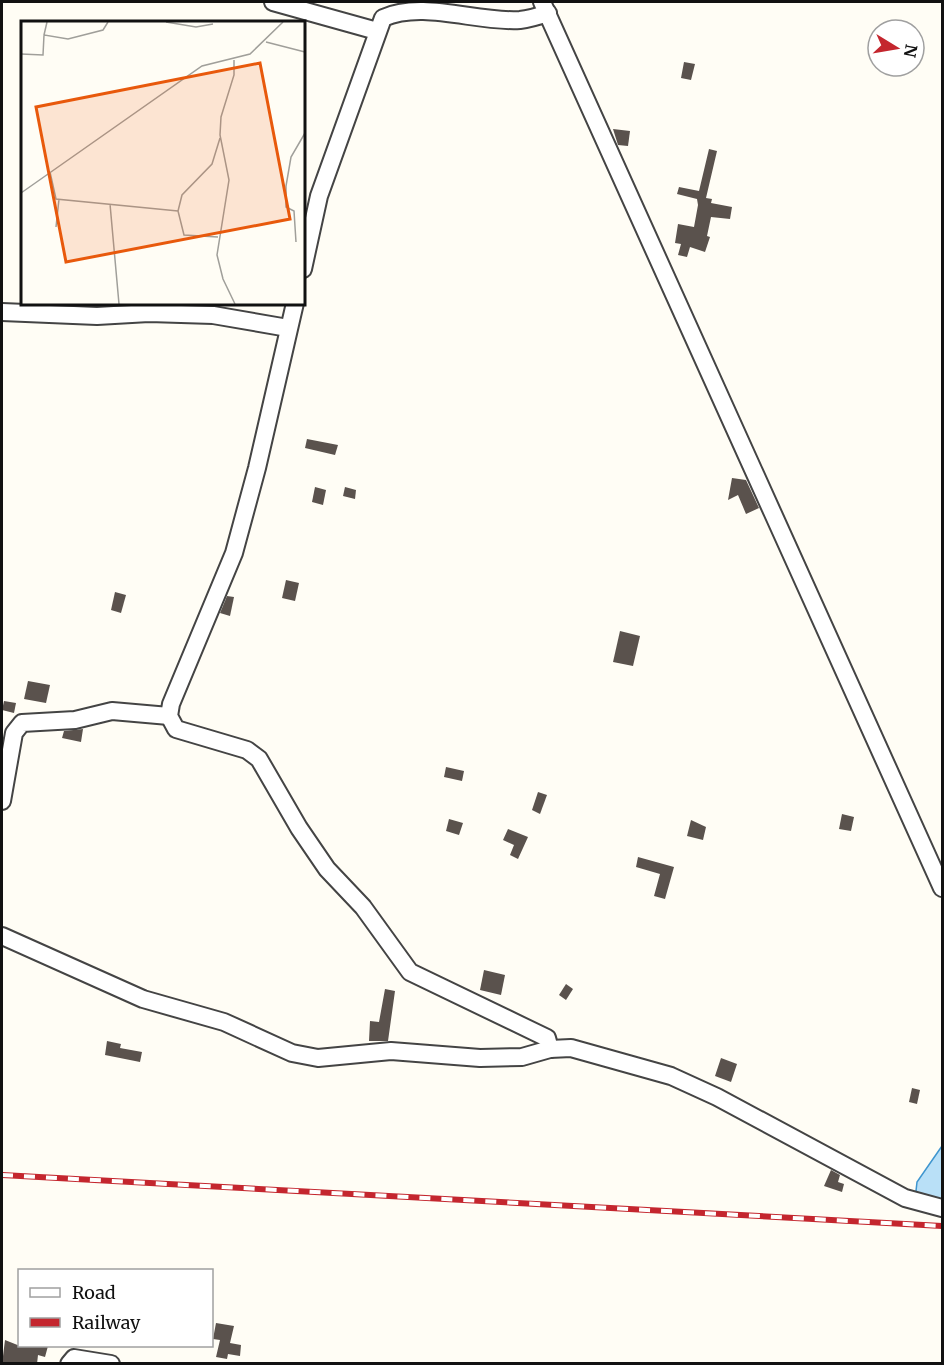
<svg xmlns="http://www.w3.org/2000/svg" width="944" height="1365" font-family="Merriweather,serif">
<rect width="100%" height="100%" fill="#fffdf5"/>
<polygon fill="#b9e0f7" stroke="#3f96cf" stroke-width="1.5" points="942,1146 942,1200 926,1199 916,1191 917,1182"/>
<g fill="#5a524d">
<polygon points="684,62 695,64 691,80 681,78"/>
<polygon points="613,129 630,131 628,146 618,145"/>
<polygon points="709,149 717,151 706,198 712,199 711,203 732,207 730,219 711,217 707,236 710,237 705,252 690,247 687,257 678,255 681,244 675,243 678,224 694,227 698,205 697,199 677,194 679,187 699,191"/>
<polygon points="307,439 338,445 335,455 305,448"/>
<polygon points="732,478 746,480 759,508 746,514 738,495 728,500"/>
<polygon points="315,487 326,490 323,505 312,502"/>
<polygon points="345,487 356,490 355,499 343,496"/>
<polygon points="286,580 299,583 295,601 282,598"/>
<polygon points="115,592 126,595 121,613 111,610"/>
<polygon points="227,596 234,597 230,616 220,613"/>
<polygon points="620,631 640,636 633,666 613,662"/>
<polygon points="28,681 50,685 46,703 24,699"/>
<polygon points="4,701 16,703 14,713 2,710"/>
<polygon points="83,729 81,742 62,738 64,731"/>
<polygon points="446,767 464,771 462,781 444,777"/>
<polygon points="538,792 547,795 540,814 532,810"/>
<polygon points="842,814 854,817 851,831 839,829"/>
<polygon points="449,819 463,823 459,835 446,831"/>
<polygon points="691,820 706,827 703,840 687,836"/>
<polygon points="508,829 528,837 518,859 510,855 514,845 503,840"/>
<polygon points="638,857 674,867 665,899 654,896 660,874 636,867"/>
<polygon points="484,970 505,975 501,995 480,990"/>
<polygon points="566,984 573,989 566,1000 559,995"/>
<polygon points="385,989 395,991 388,1041 369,1041 370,1021 379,1022"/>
<polygon points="107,1041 121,1044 120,1048 142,1052 140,1062 105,1055"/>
<polygon points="721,1058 737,1064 731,1082 715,1076"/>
<polygon points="912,1088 920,1090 917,1104 909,1102"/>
<polygon points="831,1170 840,1175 838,1182 844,1184 842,1192 824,1186"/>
<polygon points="216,1323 234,1326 230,1343 241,1345 240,1356 228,1354 227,1359 216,1357 220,1340 213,1339"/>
<polygon points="5,1340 20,1346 48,1346 45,1357 38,1355 37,1364 2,1364"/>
</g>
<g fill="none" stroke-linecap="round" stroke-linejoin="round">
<g stroke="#444" stroke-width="20">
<g id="minor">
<polyline points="273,2 377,31"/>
<polyline points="542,2 942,888"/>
<path d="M303 269 319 196 383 18C423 0 477 23 520 20 529 19 539 16 548 13"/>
<polyline points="295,303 257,468 234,553 171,704 169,716 176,729 247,750 259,759 299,828 327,869 363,907 410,972 547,1038 550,1049"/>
<polyline points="2,312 97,316 149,313 213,315 288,328"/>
<polyline points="2,801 14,733 22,723 75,720 112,711 169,716"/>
<polyline points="2,936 143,999 224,1022 292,1053 318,1058 391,1051 480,1058 522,1057 550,1049 571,1048 671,1076 717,1097 905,1198 942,1208"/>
<polyline points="69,1364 74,1358 111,1364"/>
</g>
</g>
<use href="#minor" stroke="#fff" stroke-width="16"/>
<g stroke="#c4262e" stroke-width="6">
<polyline id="rail" points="2,1175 942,1226"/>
</g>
<use href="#rail" stroke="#fff" stroke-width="4" stroke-dasharray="11" stroke-linecap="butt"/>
</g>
<g transform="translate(21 21)">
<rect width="284" height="284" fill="#fffdf5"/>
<path fill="none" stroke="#a09f9a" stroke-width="1.5" d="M26 1 23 14 47 18 82 9 87 1M145 1 175 6 192 3M245 21 284 31M0 33 22 34 23 14M213 39V54L200 96 199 114 208 159 196 234 202 258 214 283M29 151 35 178 157 190M0 172 181 45 229 33 262 1M89 183 98 283M35 206 38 178M197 216 163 214 157 190 161 174 191 143 199 117M275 221 273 190 265 186V165L270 136 284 112"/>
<path fill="#e8590c" fill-opacity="0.15" stroke="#e8590c" stroke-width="3" d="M239 42 269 198 45 241 15 86Z"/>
<rect width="284" height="284" fill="none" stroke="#111" stroke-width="3"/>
</g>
<rect width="944" height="1365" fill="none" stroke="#111111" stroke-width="6"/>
<rect x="18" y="1269" width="195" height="78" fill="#ffffff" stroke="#a0a0a0" stroke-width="1.5"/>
<rect x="30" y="1288" width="30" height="9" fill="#ffffff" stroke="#a0a0a0" stroke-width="1.5"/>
<text x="72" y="1299" font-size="18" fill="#111111">Road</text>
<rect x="30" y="1318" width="30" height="9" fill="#c4262e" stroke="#a0a0a0" stroke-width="1.5"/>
<text x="72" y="1329" font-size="18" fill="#111111">Railway</text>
<g transform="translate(896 48) rotate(101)"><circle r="28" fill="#ffffff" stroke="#a0a0a0" stroke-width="1.5"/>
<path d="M0-4.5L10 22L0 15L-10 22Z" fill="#c4262e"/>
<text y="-9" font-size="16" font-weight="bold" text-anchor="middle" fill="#111111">N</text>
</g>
</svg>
